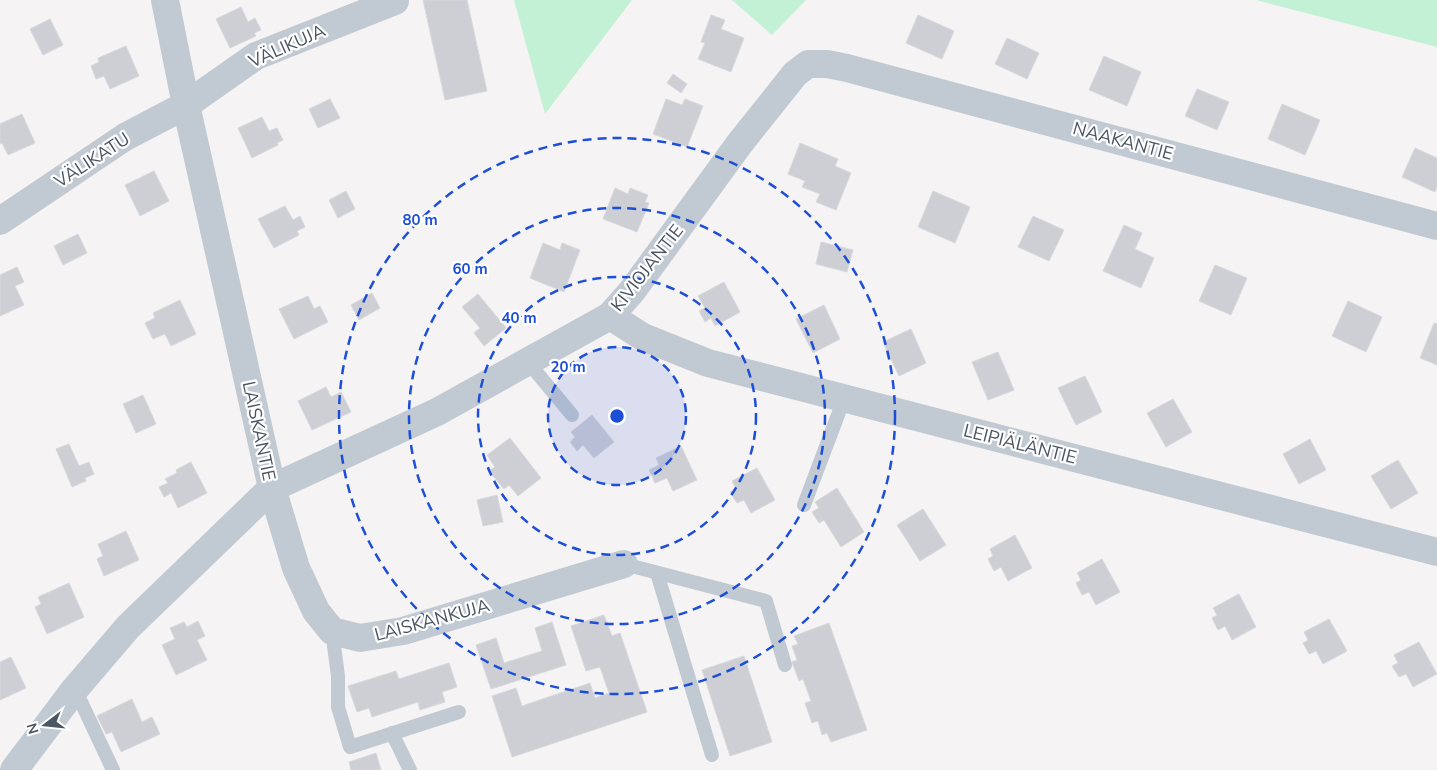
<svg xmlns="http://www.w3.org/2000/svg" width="1437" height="770" font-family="'Nunito Sans',sans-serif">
<rect width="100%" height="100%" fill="#f5f3f3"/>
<g fill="#c3f1d5">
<polygon points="514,0 632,0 545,114"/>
<polygon points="732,0 806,0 772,35"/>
<polygon points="1256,0 1437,0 1437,47"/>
</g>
<g fill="#cdcfd5" stroke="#d7d9de">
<polygon points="423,0 467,0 487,91 445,100"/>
<polygon points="241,7 248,22 255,18 261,30 254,33 256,36 230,48 216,19"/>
<polygon points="711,15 725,20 721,29 744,38 731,72 698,59 705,43 701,42"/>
<polygon points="918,15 954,31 942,59 906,43"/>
<polygon points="50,19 63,45 43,55 30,29"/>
<polygon points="1007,38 1039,53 1027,79 995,64"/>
<polygon points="126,46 139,76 110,89 104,76 96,79 91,66 99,62 98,58"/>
<polygon points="1104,56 1141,72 1127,106 1089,90"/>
<polygon points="673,74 687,84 681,93 667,83"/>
<polygon points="1197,89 1229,102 1217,130 1185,116"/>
<polygon points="330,99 340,118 318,128 309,109"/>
<polygon points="666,99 682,105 685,99 703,106 687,147 653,134"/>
<polygon points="1282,104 1320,120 1305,155 1268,139"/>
<polygon points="22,114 35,143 8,155 2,143 0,144 0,124"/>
<polygon points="262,117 269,131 277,128 283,140 277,143 278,145 252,158 238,128"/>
<polygon points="800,143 838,159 835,166 851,173 836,210 816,202 820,194 802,187 805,181 788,174"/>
<polygon points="1415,148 1437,158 1437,187 1435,192 1402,177"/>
<polygon points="154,171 169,201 140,216 125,185"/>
<polygon points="615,188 628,194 630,188 648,195 645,202 649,203 637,232 603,219"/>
<polygon points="346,191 355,209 338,218 329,200"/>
<polygon points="933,191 970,207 955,243 918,227"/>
<polygon points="285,206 293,220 300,216 305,227 297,231 299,235 274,248 258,219"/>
<polygon points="1033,216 1064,230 1049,261 1018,247"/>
<polygon points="1124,225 1142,233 1135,249 1154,258 1141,288 1103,271"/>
<polygon points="78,234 87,253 63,265 54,246"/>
<polygon points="821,242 853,250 847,272 816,264"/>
<polygon points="543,243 560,250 562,243 580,250 564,292 530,278"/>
<polygon points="1215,265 1247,278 1231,315 1199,301"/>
<polygon points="17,267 24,282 15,286 24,305 0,316 0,275"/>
<polygon points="724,282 740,312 715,326 711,318 705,322 699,311 705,308 698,296"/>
<polygon points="372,293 380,308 359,320 351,305"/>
<polygon points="478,294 506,328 484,346 474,333 480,328 462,307"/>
<polygon points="308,296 314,309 320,306 328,322 294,339 279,309"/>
<polygon points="180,300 196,334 171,346 165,334 153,339 145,323 155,318 153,313"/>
<polygon points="1348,301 1382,317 1366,352 1332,336"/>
<polygon points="824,305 840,339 813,353 796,319"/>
<polygon points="1434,323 1437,324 1437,365 1420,358"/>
<polygon points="911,329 926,363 899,376 883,342"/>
<polygon points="998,352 1014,390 988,400 972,362"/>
<polygon points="1085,376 1102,412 1076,425 1058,388"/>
<polygon points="326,387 331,397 341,392 351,412 312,430 298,401"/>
<polygon points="143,395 156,424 136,433 123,404"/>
<polygon points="1173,399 1192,432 1166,447 1147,413"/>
<polygon points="592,415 614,442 594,458 583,445 577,451 570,442 575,437 571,432"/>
<polygon points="510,438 541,478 518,496 509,485 504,489 489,471 495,467 487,455"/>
<polygon points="1310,439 1326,470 1299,484 1283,454"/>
<polygon points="69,444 79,466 89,462 94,474 85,478 86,481 72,487 56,449"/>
<polygon points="681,446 697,480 673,491 667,478 655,483 649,470 659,465 656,458"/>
<polygon points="1398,460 1418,493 1391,509 1371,476"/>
<polygon points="191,462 207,493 178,508 171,493 164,497 159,487 168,483 165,479 177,473 176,470"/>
<polygon points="757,468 775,500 751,513 744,500 737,503 730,492 736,489 732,481"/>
<polygon points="837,488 864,532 841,547 824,520 819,523 812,512 819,508 815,502"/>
<polygon points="497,495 503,522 483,526 477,500"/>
<polygon points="923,509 946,545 920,561 897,525"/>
<polygon points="126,531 139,560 104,576 97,559 103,556 98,544"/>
<polygon points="1015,535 1032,568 1008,581 1001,567 994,571 988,559 993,556 990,549"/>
<polygon points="1102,559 1120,592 1096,605 1089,592 1082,595 1076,583 1081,580 1077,573"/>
<polygon points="69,583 84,617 47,634 35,607 41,604 38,597"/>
<polygon points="1239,594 1256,627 1232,640 1225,626 1218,630 1212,618 1217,615 1213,608"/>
<polygon points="604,615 612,636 620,633 647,712 512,757 492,696 516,688 522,706 590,683 595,698 609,693 600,667 586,671 571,626"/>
<polygon points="1329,619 1347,651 1323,664 1316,651 1309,654 1303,643 1308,640 1304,632"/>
<polygon points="198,621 205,636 197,640 207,660 176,675 162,645 175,639 170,628 184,622 187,627"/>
<polygon points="552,622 566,665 491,689 476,645 496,638 504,663 542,651 535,628"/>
<polygon points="829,623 867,730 831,742 827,733 822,735 818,721 812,723 805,703 811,701 803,679 799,681 792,662 797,660 792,646 798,644 794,636"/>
<polygon points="1419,642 1437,674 1413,687 1406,674 1399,677 1392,666 1398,663 1394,655"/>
<polygon points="744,656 772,742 730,756 702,670"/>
<polygon points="11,657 26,688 0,700 0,662"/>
<polygon points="449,663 457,687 442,692 445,702 420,710 418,702 372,717 369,708 357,712 348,686 396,671 399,679"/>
<polygon points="132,699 142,722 152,717 160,734 121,752 112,732 106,734 97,716"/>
<polygon points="376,753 381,770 351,770 349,762"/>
</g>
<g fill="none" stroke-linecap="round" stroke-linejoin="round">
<g stroke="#c1cad2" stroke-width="14">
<polyline points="528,362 572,415"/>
<polyline points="804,505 844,399"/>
<polyline points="624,564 766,601 785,665"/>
<polyline points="657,573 712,755"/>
<polyline points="332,631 338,676 338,707 350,747 459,712"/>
<polyline points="75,689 113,770"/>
<polyline points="392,733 410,770"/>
</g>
<g stroke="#c1cad2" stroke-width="28">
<polyline points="165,0 186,105 272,488 296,568 316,611 332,631 360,638 403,631 624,564"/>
<polyline points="0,221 125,137 186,105 256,56 395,1"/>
<polyline points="610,316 643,337 708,363 1437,552"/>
<polyline points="14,770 75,689 128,627 272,488 437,412 610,316 632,291 740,143 795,74 808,64 827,64 847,68 1437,226"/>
</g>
</g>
<circle cx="617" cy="416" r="69" fill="#1d4ed8" fill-opacity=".12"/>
<g fill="none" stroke="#1d4ed8" stroke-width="2.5" stroke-dasharray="9 6">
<circle cx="617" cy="416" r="69"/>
<circle cx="617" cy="416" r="139"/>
<circle cx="617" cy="416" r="208"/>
<circle cx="617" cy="416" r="278"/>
</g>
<g text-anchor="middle" stroke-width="4.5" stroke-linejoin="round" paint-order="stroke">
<g font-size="18" fill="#4a5661" stroke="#fff">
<text transform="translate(287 46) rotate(-24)" y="6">VÄLIKUJA</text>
<text transform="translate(1123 141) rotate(15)" y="6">NAAKANTIE</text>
<text transform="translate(92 160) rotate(-33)" y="6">VÄLIKATU</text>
<text transform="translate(647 268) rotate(-52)" y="6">KIVIOJANTIE</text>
<text transform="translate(259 431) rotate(78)" y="6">LAISKANTIE</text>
<text transform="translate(1020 444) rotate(14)" y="6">LEIPIÄLÄNTIE</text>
<text transform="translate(432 620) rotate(-15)" y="6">LAISKANKUJA</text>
</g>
</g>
<circle cx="617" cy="416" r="8" fill="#1d4ed8" stroke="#fff" stroke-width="2.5"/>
<g font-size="15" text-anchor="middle" font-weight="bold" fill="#1d4ed8" stroke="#fff" stroke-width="4.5" stroke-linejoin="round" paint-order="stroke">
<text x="420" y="225">80 m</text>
<text x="470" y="274">60 m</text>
<text x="519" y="323">40 m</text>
<text x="568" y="372">20 m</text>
</g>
<g transform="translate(45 725) rotate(254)" stroke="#ffffff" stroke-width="4" paint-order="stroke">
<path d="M0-4L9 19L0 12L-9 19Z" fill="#4a5661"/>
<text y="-8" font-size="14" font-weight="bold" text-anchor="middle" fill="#4a5661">N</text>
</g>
</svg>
